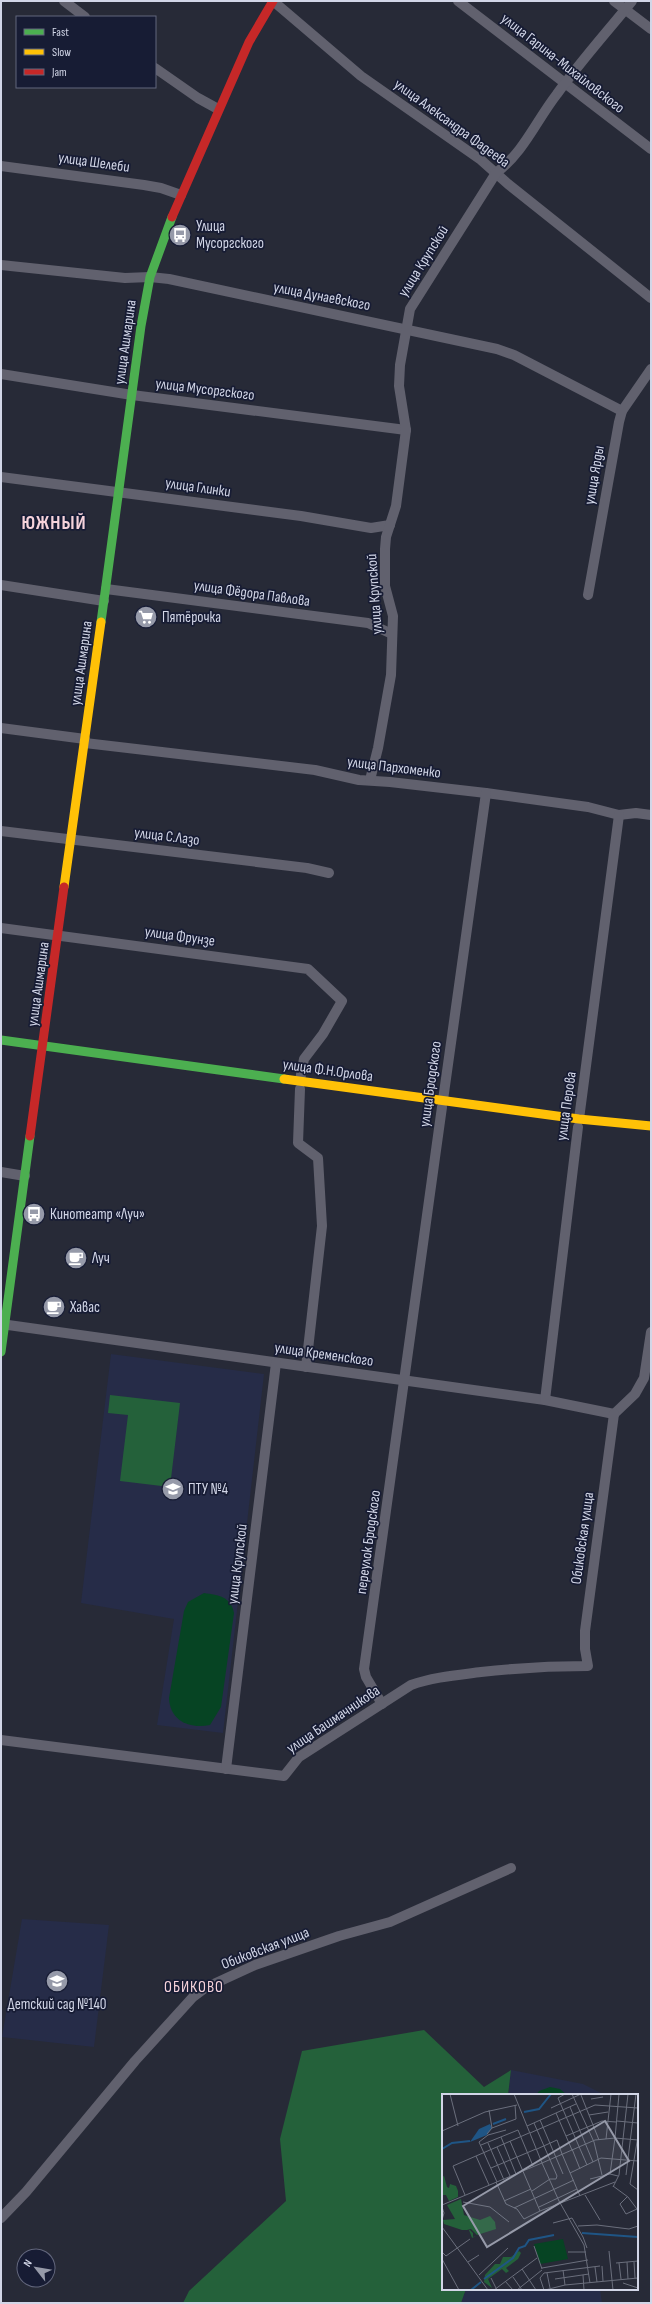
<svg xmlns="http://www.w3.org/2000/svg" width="652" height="2304" font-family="'Sofia Sans Condensed',sans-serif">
<rect width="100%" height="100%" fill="#272a37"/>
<g fill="#262c48">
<polygon points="111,1354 264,1374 223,1733 157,1725 174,1619 81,1603"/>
<polygon points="22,1919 109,1925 94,2047 2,2037"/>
<polygon points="511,2070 583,2084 605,2095 508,2095"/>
<polygon points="466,2289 600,2289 602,2303 461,2303"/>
</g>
<g fill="#064423">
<path d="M204 1593C219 1595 231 1597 234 1613L221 1707 210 1725C189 1729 170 1721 169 1698L184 1611 188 1602Z"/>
<polygon points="550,2087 560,2089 567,2095 536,2095 539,2091"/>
</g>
<g fill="#24613a">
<polygon points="110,1395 180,1403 170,1487 120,1481 128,1415 108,1413"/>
<polygon points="424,2030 484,2087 511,2070 508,2095 443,2095 443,2289 466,2289 461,2303 183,2303 189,2291 286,2201 280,2139 302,2051"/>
</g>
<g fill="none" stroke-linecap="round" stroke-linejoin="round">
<g stroke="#61616e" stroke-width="10">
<polyline points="64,1 85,17"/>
<polyline points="273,1 361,76 481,160 508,184 651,298"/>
<polyline points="458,1 651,149"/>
<polyline points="614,1 651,29"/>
<polyline points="155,68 198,98 218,109"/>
<polyline points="1,166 144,185 161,188 181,195"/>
<polyline points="1,265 125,278 150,277 169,279 497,349 514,355 622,411"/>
<polyline points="1,374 132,395 406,430"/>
<polyline points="1,477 301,516 371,528 390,525"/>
<polyline points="1,585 104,601"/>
<polyline points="106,589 368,623 392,634"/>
<polyline points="588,595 619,422 622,411 651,369"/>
<polyline points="1,728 85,739"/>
<polyline points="85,743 315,770 359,780 390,782 486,793 588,807 619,815 636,813 651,815"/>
<path d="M370 780 378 748 391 675 393 616 385 586V549L386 537 396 506 406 430 399 386 400 365 410 309 496 173C524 152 536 121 557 94 580 62 607 32 632 1"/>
<polyline points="1,831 307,868 329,873"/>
<polyline points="1,928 308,969 342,1001 323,1034 304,1059 300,1080"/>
<polyline points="300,1089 298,1143 318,1158 322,1226 306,1367"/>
<polyline points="443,1100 486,793"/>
<polyline points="579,1119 619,815"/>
<polyline points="1,1172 25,1176"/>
<polyline points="1,1324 545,1400 614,1414"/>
<polyline points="545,1400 578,1127"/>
<polyline points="614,1414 635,1394 644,1378 651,1332"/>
<polyline points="382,1704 366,1677 364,1669 442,1107"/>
<path d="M1 1740 284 1776 299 1757 411 1685C433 1677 458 1675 481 1672 517 1668 552 1666 588 1666L585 1649V1631L614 1414"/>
<polyline points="226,1769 276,1363"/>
<polyline points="1,2218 26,2192 135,2061 193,1997 205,1988 255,1965 339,1936 390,1922 511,1868"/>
</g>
<g stroke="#4caf50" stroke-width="9">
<polyline points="101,622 141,326 150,277 172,217"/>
<polyline points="1,1040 284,1079"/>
<polyline points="1,1352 30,1136"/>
</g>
<g stroke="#ffc107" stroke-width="9">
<polyline points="64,887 101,622"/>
<polyline points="284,1079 579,1119 651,1126"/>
</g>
<g stroke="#c62828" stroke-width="9">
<polyline points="172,217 249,42 273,1"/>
<polyline points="30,1136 64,887"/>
</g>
</g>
<defs>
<g id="bus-disc" transform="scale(1.15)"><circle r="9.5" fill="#969aa9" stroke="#171c34"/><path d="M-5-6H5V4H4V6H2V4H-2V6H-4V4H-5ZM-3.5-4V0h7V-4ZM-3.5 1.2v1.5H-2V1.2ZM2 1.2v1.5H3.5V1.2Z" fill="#fff"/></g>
<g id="supermarket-disc" transform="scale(1.15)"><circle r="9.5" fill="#969aa9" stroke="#171c34"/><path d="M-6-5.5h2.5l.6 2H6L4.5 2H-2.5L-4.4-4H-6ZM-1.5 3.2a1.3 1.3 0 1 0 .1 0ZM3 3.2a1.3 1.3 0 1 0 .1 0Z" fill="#fff"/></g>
<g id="cafe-disc" transform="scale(1.15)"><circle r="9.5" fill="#969aa9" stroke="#171c34"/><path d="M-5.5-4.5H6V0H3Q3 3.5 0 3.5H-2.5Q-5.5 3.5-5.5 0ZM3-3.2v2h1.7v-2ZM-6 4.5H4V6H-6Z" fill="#fff"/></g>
<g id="university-disc" transform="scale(1.15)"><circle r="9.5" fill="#969aa9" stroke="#171c34"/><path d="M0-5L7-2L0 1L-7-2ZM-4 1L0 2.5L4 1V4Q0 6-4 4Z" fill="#fff"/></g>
<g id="school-disc" transform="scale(1.15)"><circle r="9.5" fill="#969aa9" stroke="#171c34"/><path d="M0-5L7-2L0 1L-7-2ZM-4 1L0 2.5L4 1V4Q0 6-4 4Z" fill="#fff"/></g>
</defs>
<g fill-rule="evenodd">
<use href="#bus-disc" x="180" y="235"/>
<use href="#supermarket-disc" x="146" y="617"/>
<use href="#bus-disc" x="34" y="1214"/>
<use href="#cafe-disc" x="76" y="1258"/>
<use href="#cafe-disc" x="54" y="1307"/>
<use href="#university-disc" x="173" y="1489"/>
<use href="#school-disc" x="57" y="1981"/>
</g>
<g text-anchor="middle" stroke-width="3.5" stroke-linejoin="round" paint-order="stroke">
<g font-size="15" fill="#d2d6e7" stroke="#171c34">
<text transform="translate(563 63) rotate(38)" y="5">улица Гарина-Михайловского</text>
<text transform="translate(452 123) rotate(36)" y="5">улица Александра Фадеева</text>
<text transform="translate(94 162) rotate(8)" y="5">улица Шелеби</text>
<text transform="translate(423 261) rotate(-58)" y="5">улица Крупской</text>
<text transform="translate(322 296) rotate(11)" y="5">улица Дунаевского</text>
<text transform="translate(125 342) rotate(-82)" y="5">улица Ашмарина</text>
<text transform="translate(205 389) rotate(7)" y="5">улица Мусоргского</text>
<text transform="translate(594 475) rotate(-80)" y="5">улица Ярды</text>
<text transform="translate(198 487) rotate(8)" y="5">улица Глинки</text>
<text transform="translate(252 593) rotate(8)" y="5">улица Фёдора Павлова</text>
<text transform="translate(374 594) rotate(-94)" y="5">улица Крупской</text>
<text transform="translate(81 663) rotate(-82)" y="5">улица Ашмарина</text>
<text transform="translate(394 767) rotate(7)" y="5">улица Пархоменко</text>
<text transform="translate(167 836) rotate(7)" y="5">улица С.Лазо</text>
<text transform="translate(180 936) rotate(8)" y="5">улица Фрунзе</text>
<text transform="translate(38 984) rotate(-82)" y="5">улица Ашмарина</text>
<text transform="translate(328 1070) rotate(8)" y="5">улица Ф.Н.Орлова</text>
<text transform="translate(430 1084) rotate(-82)" y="5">улица Бродского</text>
<text transform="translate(566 1106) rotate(-82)" y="5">улица Перова</text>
<text transform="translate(324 1354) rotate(8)" y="5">улица Кременского</text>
<text transform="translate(582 1538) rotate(-82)" y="5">Обиковская улица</text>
<text transform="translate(368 1542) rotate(-82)" y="5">переулок Бродского</text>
<text transform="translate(237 1564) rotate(-83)" y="5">улица Крупской</text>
<text transform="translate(333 1719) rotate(-34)" y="5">улица Башмачникова</text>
<text transform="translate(265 1948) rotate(-21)" y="5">Обиковская улица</text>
</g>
<g font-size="15" fill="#d2d6e7" stroke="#171c34" text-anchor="start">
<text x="196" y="231">Улица<tspan x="196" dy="17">Мусоргского</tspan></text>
<text x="162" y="622">Пятёрочка</text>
<text x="50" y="1219">Кинотеатр «Луч»</text>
<text x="92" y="1263">Луч</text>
<text x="70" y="1312">Хавас</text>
<text x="188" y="1494">ПТУ №4</text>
<text x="57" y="2009" text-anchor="middle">Детский сад №140</text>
</g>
<g font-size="16" letter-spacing="1" fill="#f6d3db" stroke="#171c34">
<text x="194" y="1992">ОБИКОВО</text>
</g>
<g font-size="19" font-weight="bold" letter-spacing="1" fill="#f6d3db" stroke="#171c34">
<text x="54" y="529">ЮЖНЫЙ</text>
</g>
</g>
<g transform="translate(442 2094)">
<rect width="196" height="196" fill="#272a37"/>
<path d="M121 145 126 165 98 170 92 150Z" fill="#064423"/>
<path d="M2 82 5 93 7 94 8 90 14 92 16 97V103L7 107 4 101H0V83ZM19 105 22 121 38 126 48 122 53 128 54 135 35 141 29 135 25 136H28L31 139V143L34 142 30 144 27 136H20L2 130 1 126 13 125 5 111ZM77 157 79 159 76 165 64 174 67 177 64 179 60 175 46 185 50 194 42 188 43 181 53 170H58L61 163H69Z" fill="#24613a"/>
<path d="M48 30 50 34 45 41 28 48 37 35Z" fill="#1f5585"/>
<path fill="none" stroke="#1f5585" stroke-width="2" d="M82 18 97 15 109 0M51 30 64 25M0 55 10 49 28 47M140 139 196 143M42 185 71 164 77 154 83 152 87 146 112 141M29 196 39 188"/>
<path fill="none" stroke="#6b6f7d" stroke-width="1" d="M8 0 16 32M123 0 116 4 145 71M130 0 152 48 160 81M139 1 157 46M149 5 161 3M128 13 151 68M109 14 139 0M47 16 50 34M114 19 130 56M147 21 166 18M98 26 121 80M175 27 196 29M85 32 134 10M0 37 43 18 75 11M88 39 153 11 196 14M45 40 50 34 74 25 73 11M124 42 160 27 174 28M196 42 188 90 196 96M59 43 74 80M173 44 177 0M164 45 169 0M68 47 98 117M46 49 62 86M39 51 76 36 91 72M55 53 68 82M95 55 115 46 120 60M130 55 138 75M120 60 138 102M34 62 47 91M49 74 94 55M128 79 159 64 196 67M168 80 173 44M184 81 194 0M148 85 168 80 176 82M54 88 64 110 75 115 82 125 98 117M55 88 37 48 46 41 64 36M171 92 186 103 195 115M171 93 177 81 186 0M90 97 108 85H114L115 82 92 29M23 101 11 72 87 39M143 101 158 126M185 103 178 110 184 120 195 115M62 107 89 95M21 108 48 113 67 128M0 111 100 69 72 0M0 113 2 119 0 126M97 113 135 95M72 114 132 86M98 117 173 88M111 129 130 124 141 143 145 154M136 132 155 131 187 135 196 132M0 133 46 196M92 152 100 175M167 157 171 196M0 158 4 162 28 145M126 158H144M0 165 17 196M26 168 37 161M185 168 186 185M192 168 193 184M174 169 196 167M177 169 179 185M160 172 161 187M153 173 155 188M100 174 146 166M80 175 94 196M121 176 123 191M105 179 108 194M37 181 66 154M141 181 142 196M71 183 80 196M49 184 55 196M113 185 147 180M63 187 71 196M148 189 142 151 117 107 100 69 153 46 173 44 196 46M181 189 196 194M52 196 95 164M75 196 100 176M102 196 98 184 102 179 158 172M103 196 123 191 196 184"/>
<path fill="#969aa9" fill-opacity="0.15" stroke="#969aa9" stroke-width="2" d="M163 27 187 67 45 153 21 112Z"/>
<rect width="196" height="196" fill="none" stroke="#d2d6e7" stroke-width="2"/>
</g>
<rect width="652" height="2304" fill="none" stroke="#d2d6e7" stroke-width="4"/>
<rect x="16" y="16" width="140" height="72" fill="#171c34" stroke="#62667c"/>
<rect x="24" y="29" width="20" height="6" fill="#4caf50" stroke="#62667c"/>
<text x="52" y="36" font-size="12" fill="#d2d6e7">Fast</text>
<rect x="24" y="49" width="20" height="6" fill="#ffc107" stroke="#62667c"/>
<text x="52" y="56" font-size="12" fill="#d2d6e7">Slow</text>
<rect x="24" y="69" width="20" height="6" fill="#c62828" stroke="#62667c"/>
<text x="52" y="76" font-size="12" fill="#d2d6e7">Jam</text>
<g transform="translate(36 2268) rotate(301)"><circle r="19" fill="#171c34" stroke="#62667c"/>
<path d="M0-3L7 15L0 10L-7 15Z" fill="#969aa9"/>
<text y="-6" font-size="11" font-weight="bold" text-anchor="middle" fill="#d2d6e7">N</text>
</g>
</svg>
